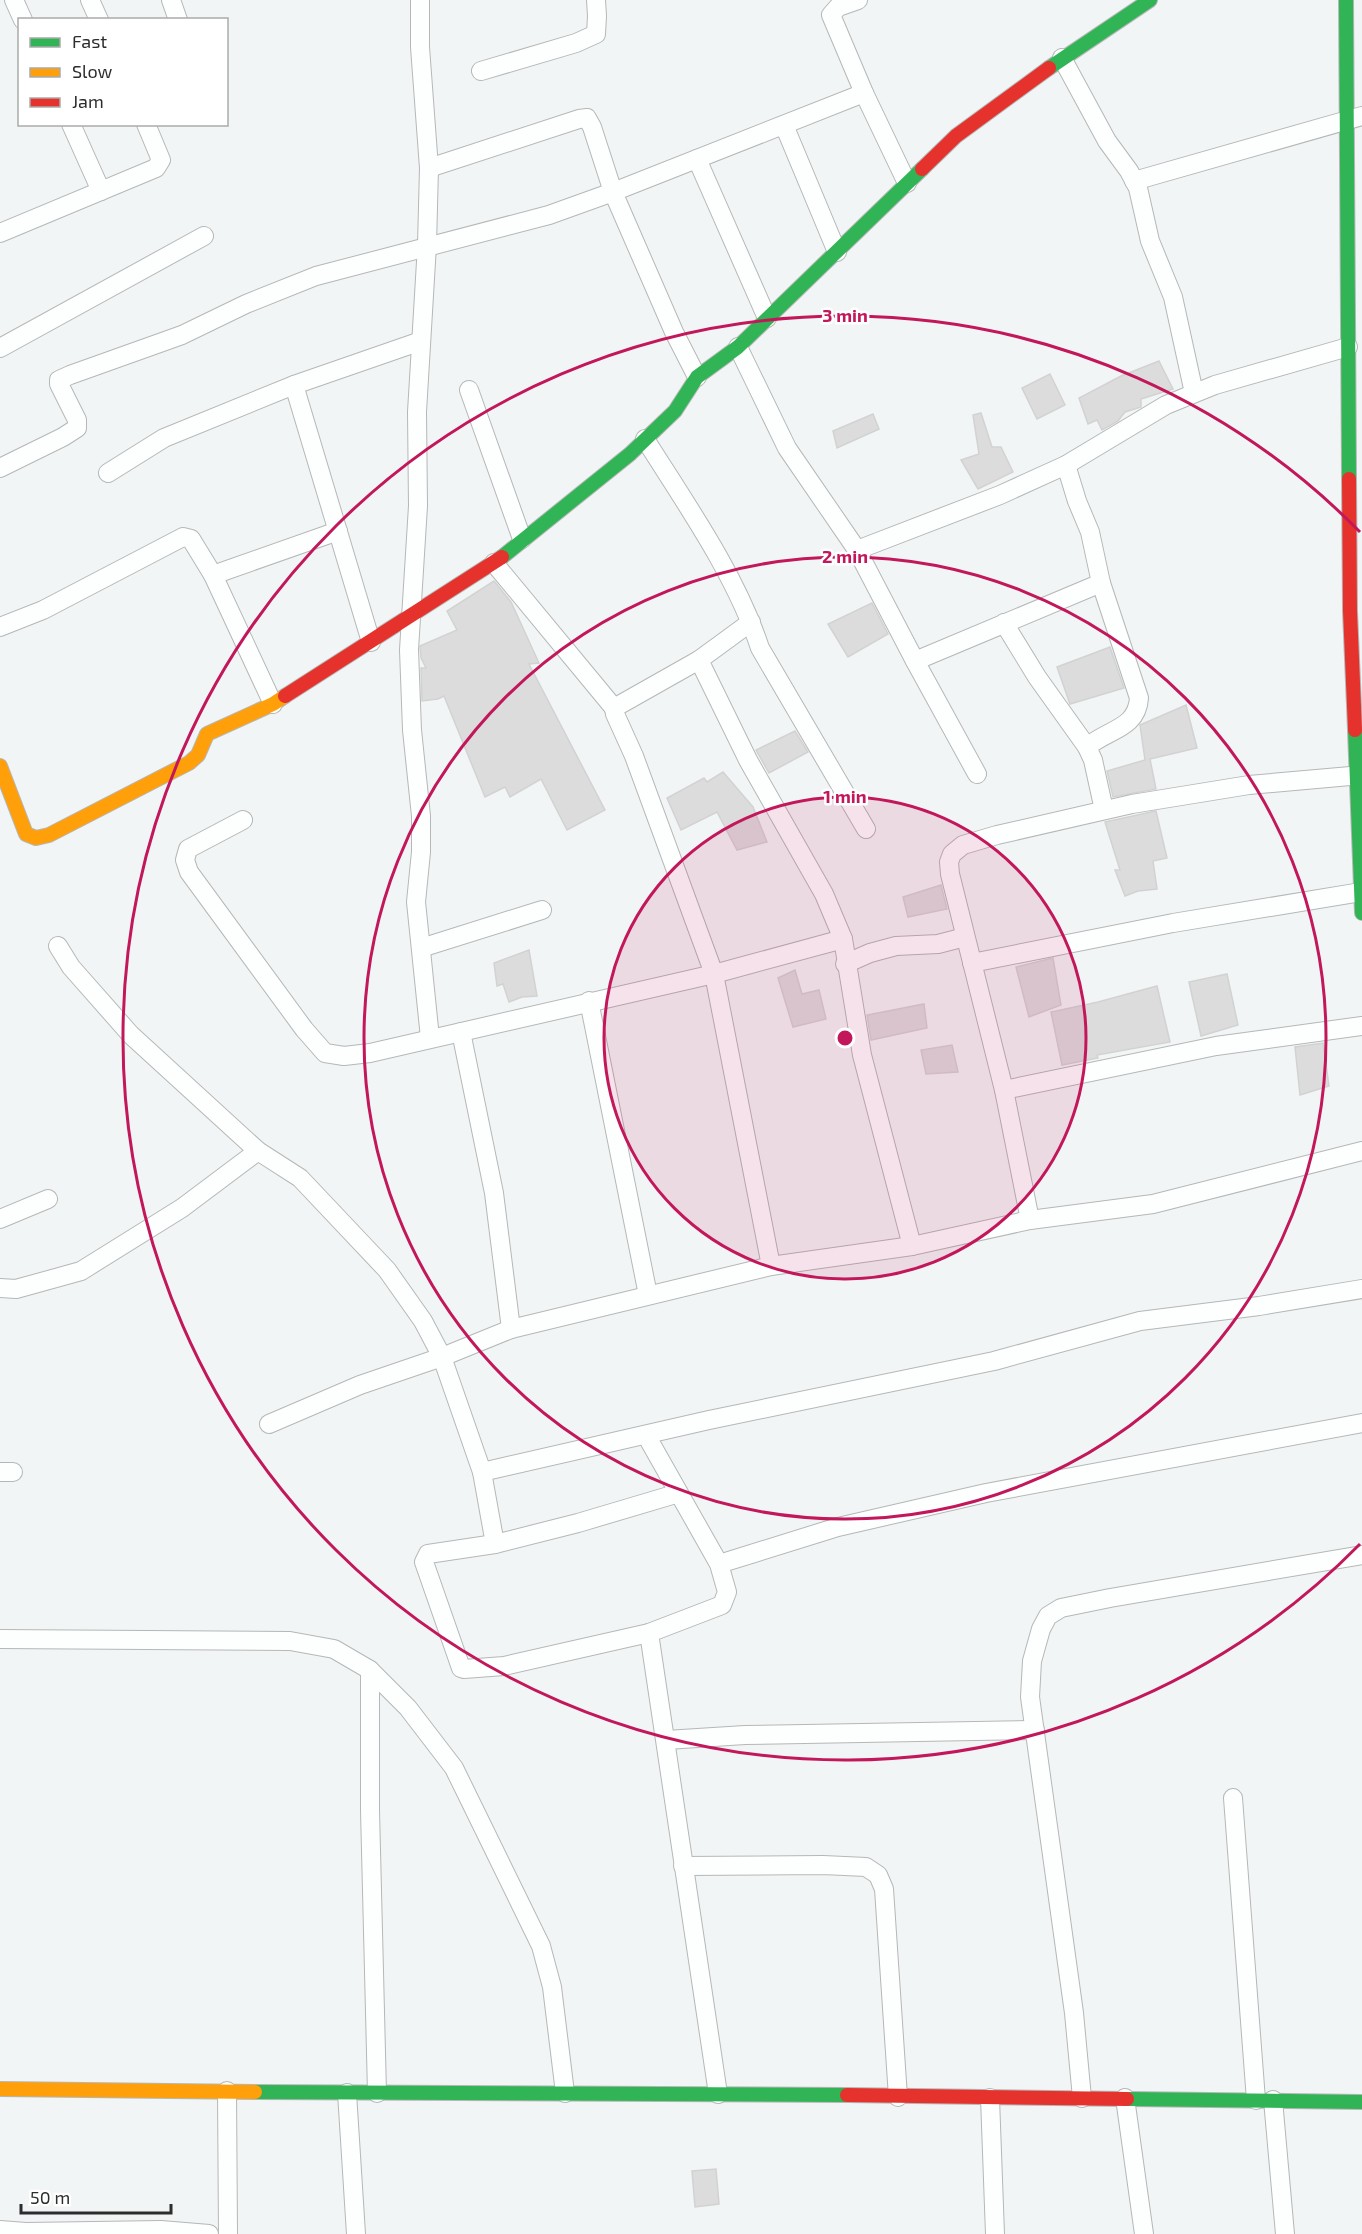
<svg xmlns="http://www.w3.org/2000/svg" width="1362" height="2234" font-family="'Exo 2',sans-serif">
<rect width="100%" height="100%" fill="#f2f5f5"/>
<g fill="#dcdcdd" stroke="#d2d2d3" stroke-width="1.5">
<polygon points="1159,361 1173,389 1141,399 1141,407 1125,412 1118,421 1102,430 1097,420 1088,424 1079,398 1121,376"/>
<polygon points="1050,374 1065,405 1037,419 1022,388"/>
<polygon points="981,413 992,447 1001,447 1013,472 978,489 961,460 979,454 973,415"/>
<polygon points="873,414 879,429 837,448 833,431"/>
<polygon points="494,581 511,602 539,663 529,664 605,810 567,830 541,779 510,797 505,787 485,797 444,696 438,699 422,701 421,668 426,668 421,658 420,646 457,630 447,611"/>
<polygon points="872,603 888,634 848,657 828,624"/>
<polygon points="1110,647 1124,688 1070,704 1057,667"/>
<polygon points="1186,705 1197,748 1150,759 1156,789 1113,797 1107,771 1145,760 1140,725"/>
<polygon points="795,731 808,752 769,773 756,750"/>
<polygon points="723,772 753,807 767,842 737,850 717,812 681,830 667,798 704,778 707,782"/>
<polygon points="1156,811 1167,858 1153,861 1157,889 1138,891 1125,896 1115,870 1120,870 1105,822"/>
<polygon points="941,885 947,909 908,917 903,897"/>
<polygon points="529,950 537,996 522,997 509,1002 503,984 497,986 494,963"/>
<polygon points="1053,958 1061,1005 1029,1017 1016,967"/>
<polygon points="795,970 802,994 819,990 826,1019 793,1027 778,978"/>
<polygon points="1227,974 1238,1025 1201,1036 1189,982"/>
<polygon points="1157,986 1170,1042 1097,1055 1098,1058 1062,1065 1051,1012 1098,1002"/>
<polygon points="924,1004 927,1028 871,1040 867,1015"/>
<polygon points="1323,1043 1329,1086 1300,1095 1295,1047"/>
<polygon points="952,1045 958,1072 926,1074 921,1050"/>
<polygon points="716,2169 719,2204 695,2207 692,2171"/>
</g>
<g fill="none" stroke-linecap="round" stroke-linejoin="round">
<g stroke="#b6b7b7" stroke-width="20">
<g id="street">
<polyline points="14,0 23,20"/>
<polyline points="90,0 99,20"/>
<polyline points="171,0 178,20"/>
<polyline points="420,0 420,47 429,168 427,245 417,412 418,506 409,650 412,730 421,816 421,852 416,902 430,1038"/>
<polyline points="858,0 838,7 831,15 864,93 907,183"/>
<polyline points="1062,58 1107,141 1129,171 1138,188 1150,241 1173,297 1194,393"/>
<polyline points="481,71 576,43 596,34 597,16 596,0"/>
<polyline points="71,124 101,191"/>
<polyline points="784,125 837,252"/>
<polyline points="697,159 767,318"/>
<polyline points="429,168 579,119 587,118 592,127 613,192 674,332 697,377"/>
<polyline points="1134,181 1362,116"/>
<polyline points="0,233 156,168 161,160 146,124"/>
<polyline points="738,347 787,448 857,550 915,661 977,774"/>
<polyline points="0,348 204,236"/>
<polyline points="294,385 371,642"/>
<polyline points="469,390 522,539"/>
<path d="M645 439C686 504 736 575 760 648L866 829"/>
<polyline points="0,468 63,437 77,428 77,420 59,384 59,380 70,375 182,335 246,304 316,276 549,215 613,192 864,93"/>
<polyline points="108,473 164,438 294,385 421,341"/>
<polyline points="857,550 1000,495 1066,465 1166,405 1215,385 1348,347"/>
<polyline points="494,563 614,708"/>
<path d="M1101 583 1139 698C1137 729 1108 729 1087 747L1093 760 1104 810"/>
<polyline points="751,622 699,660 748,760 824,894 843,939 862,1055 912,1246"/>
<polyline points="1004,623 1037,677 1087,747"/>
<polyline points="0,627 43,610 183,537 191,539 213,575"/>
<polyline points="699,660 614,708 615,714 634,756 714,974 771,1266"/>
<polyline points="915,661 1101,583 1090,532 1077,501 1066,465"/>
<polyline points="273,704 213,575 338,531"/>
<polyline points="243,820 188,849 185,860 189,872 304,1029 325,1053 344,1056 370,1053 714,974 843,939"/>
<polyline points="58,946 71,967 131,1035 258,1151 300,1178 387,1270 423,1321 442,1357 482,1472 495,1544"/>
<polyline points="421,948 542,910"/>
<polyline points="972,963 1173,923 1361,892"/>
<polyline points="845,964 870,953 896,946 938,944 965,937"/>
<polyline points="589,1001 648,1295"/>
<polyline points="461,1032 494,1193 511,1329"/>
<polyline points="1004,1090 1216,1046 1362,1026"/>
<polyline points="0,1219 48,1199"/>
<polyline points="1030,1220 1004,1090 950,874 949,862 952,854 963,845 997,835 1132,804 1249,785 1362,775"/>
<polyline points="0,1288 16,1289 81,1271 182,1208 258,1151"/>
<polyline points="269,1424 360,1385 442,1357 511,1329 771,1266 912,1246 1030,1220 1153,1204 1362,1151"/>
<polyline points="646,1435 719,1564 727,1592 722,1605 649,1633 504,1666 464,1669 461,1668 424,1562 428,1554 495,1544 578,1523 679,1493"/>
<polyline points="0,1472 13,1472"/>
<polyline points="482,1472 709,1420 994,1361 1140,1321 1259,1306 1362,1289"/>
<polyline points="719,1564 838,1527 986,1493 1362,1423"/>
<polyline points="649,1633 718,2094"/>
<polyline points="0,1639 290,1641 334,1649 370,1670 408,1708 454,1768 541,1946 552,1987 565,2093"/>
<polyline points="370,1670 370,1810 377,2093"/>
<polyline points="666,1740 745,1735 1035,1730"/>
<polyline points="1233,1798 1256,2100"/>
<polyline points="683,1866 823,1865 866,1867 878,1875 884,1889 898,2097"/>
<polyline points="227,2091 228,2234"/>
<polyline points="347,2093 356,2234"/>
<polyline points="990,2098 995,2234"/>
<polyline points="1082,2098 1074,2013 1030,1697 1032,1661 1041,1629 1048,1616 1061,1608 1110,1598 1362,1555"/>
<polyline points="1125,2098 1144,2234"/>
<polyline points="1273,2100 1285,2234"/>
<polyline points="0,2230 26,2232 161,2230 209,2234"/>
</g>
</g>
<g stroke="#b6b7b7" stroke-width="16">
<g id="fast">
<polyline points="1346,0 1349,479"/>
<polyline points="1049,68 1150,0"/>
<polyline points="502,557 630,454 675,411 697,377 738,347 922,169"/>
<polyline points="1355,730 1362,913"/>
<polyline points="255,2092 847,2095"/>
<polyline points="1127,2099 1362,2102"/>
</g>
</g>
<g stroke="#b6b7b7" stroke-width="16">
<g id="slow">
<polyline points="0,766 26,834 36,838 49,835 189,763 198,755 207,734 273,704 285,696"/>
<polyline points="0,2089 255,2092"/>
</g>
</g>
<g stroke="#b6b7b7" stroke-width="16">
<g id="jam">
<polyline points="922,169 956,136 1049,68"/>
<polyline points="1349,479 1350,611 1355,730"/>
<polyline points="285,696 502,557"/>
<polyline points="847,2095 1127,2099"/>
</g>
</g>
<use href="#street" stroke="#fdfefe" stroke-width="18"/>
<use href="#fast" stroke="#30b455" stroke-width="14"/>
<use href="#slow" stroke="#ff9f0a" stroke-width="14"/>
<use href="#jam" stroke="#e5322d" stroke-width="14"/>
</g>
<circle cx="845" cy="1038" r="241" fill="#c2185b" fill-opacity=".12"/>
<g fill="none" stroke="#c2185b" stroke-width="3">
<circle cx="845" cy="1038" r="241"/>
<circle cx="845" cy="1038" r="481"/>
<path d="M1360 1544A722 722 0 1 1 1360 532"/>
</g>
<circle cx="845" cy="1038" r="9" fill="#c2185b" stroke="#fff" stroke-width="3"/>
<g font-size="18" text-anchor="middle" font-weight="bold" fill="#c2185b" stroke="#fff" stroke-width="5" stroke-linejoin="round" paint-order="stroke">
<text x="845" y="322">3 min</text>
<text x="845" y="563">2 min</text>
<text x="845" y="803">1 min</text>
</g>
<rect x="18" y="18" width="210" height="108" fill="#ffffff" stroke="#ababab" stroke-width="1.5"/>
<rect x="30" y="38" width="30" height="9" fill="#30b455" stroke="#ababab" stroke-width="1.5"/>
<text x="72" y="48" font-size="18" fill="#2c2e2e">Fast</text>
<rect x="30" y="68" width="30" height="9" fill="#ff9f0a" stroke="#ababab" stroke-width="1.5"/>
<text x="72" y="78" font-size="18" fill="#2c2e2e">Slow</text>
<rect x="30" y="98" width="30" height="9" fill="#e5322d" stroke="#ababab" stroke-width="1.5"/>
<text x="72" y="108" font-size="18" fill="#2c2e2e">Jam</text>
<path d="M21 2204v9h150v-9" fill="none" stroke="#2c2e2e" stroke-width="3"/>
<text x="30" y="2204" font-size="18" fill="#2c2e2e" stroke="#ffffff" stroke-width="4.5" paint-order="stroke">50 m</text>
</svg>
